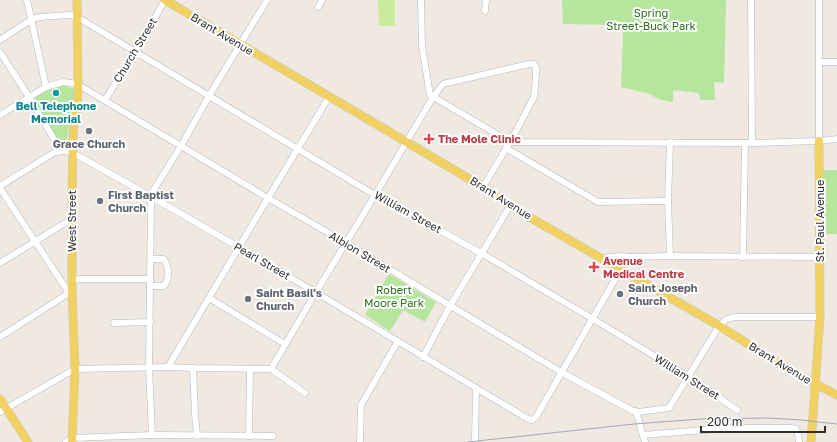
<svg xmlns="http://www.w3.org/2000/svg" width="837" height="442" font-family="'Golos Text',sans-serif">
<rect width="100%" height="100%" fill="#efe9e1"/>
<g fill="#b6e59e">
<polygon points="562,0 726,0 724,83 714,82 715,100 700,100 699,93 673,90 673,102 661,100 647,93 621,87 623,39 623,25 563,24"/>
<polygon points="64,85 75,90 66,142 60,143 34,101 37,94 47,88"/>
<polygon points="823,170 837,170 837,234 821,234"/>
<polygon points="389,274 436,302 425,322 403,310 390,331 365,315"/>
</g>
<polygon fill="#c9ec9a" points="378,0 395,0 395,26 379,26"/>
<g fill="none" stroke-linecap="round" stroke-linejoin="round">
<g stroke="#b4b7c1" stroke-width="7">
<g id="minor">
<polyline points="27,0 46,87"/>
<polyline points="421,0 422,46 430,95 510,142 752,143 819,141 837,139"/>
<polyline points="751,0 752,143"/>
<polyline points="819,0 819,141"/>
<polyline points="318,7 322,0"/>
<polyline points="485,11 486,0"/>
<polyline points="0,40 32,19 40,17 70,15 77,17 375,195 481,253 588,316 691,378 737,410"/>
<polyline points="0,52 29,97 61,151"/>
<polyline points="819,62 837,62"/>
<polyline points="105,100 135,52 165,0"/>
<polyline points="0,115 46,87 63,82 77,84 268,198 346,243 561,372 633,411 638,412 669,408 719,326 727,319 735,317 820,317"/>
<polyline points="506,148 598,202 668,201"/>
<path d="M0 186 55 152 66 151 73 153C227 238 377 329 528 419L532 420 536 417 625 262 632 257"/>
<polyline points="0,188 69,293"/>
<polyline points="670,256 668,201 670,142"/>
<polyline points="743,257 745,143"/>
<polyline points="602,258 620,256 632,257 670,256 820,257"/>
<polyline points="0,263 73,218"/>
<polyline points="73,280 81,279 150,279"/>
<path d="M150 286H164C170 278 169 268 164 259H151"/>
<polyline points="209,298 285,344"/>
<polyline points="114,323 150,322"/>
<polyline points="0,337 72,291"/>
<polyline points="423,357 450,306 510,206"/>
<polyline points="168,367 268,198 329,97"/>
<polyline points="193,368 195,414 197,436"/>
<polyline points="271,369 313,297 375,195 433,97 443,84 529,64 534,64 536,68 536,75 534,97 510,142 483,187"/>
<polyline points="271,369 305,393"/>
<polyline points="635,411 639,420 641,430 645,442"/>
<polyline points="0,412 75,369 168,367 193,368 271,369"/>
<polyline points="152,435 149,368 151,203 153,191 181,146 209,96 267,0"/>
<polyline points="643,435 729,428 791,428 796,429 798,434 799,442"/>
<polyline points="249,436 250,369"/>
<polyline points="360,441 361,405 398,341"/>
<polyline points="66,442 72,438 152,435 273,436"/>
<polyline points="475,442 476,388"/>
</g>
</g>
<g stroke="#c9c9c9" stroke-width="9">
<g id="major">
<polyline points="165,0 483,187 510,206 716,324 791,371 837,395"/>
<polyline points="0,399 28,442"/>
<polyline points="72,442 75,369 72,291 72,204 73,131 77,109 78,92 77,0"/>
<polyline points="811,442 820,317 819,141"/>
</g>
</g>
<use href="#minor" stroke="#fff" stroke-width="6"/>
<use href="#major" stroke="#f2d163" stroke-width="8"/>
<polyline stroke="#a3a6b8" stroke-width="1" points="468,442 634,424 701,419 768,418 801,420 837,424"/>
</g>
<circle fill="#0f9aa8" stroke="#fff" stroke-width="1.5" cx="56" cy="93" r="4"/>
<g fill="#6b7280" stroke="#fff" stroke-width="1.5">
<circle cx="89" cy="131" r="4"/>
<circle cx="100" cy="201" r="4"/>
<circle cx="620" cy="294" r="4"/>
<circle cx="248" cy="299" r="4"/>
</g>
<g fill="#e0444e" stroke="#fff" stroke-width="1.5">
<path d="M427 133h4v4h4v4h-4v4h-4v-4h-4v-4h4z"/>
<path d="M592 261h4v4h4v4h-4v4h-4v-4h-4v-4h4z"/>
</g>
<g text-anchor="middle" stroke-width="4" stroke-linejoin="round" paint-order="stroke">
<g font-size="11" fill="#2c6e1b" stroke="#fff">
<text x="651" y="17">Spring<tspan x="651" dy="13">Street-Buck Park</tspan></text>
<text x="394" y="294">Robert<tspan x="394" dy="13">Moore Park</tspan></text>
</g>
<g font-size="11" fill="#2e2e2e" stroke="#fff">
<text transform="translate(222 34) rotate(31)" y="4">Brant Avenue</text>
<text transform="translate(135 50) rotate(-59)" y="4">Church Street</text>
<text transform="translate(501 198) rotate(32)" y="4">Brant Avenue</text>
<text transform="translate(408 212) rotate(29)" y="4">William Street</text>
<text transform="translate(72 221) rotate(-90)" y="4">West Street</text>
<text transform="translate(820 221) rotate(-90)" y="4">St. Paul Avenue</text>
<text transform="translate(360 252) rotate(31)" y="4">Albion Street</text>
<text transform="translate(262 261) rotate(30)" y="4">Pearl Street</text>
<text transform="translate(780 363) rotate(31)" y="4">Brant Avenue</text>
<text transform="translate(687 377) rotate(32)" y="4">William Street</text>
</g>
<g font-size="11" font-weight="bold" fill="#0d838f" stroke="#fff">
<text x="56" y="110">Bell Telephone<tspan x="56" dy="13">Memorial</tspan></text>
</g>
<g font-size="11" font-weight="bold" fill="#be3a42" stroke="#fff" text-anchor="start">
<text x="438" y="143">The Mole Clinic</text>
<text x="603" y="265">Avenue<tspan x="603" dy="13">Medical Centre</tspan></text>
</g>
<g font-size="11" font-weight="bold" fill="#5b616d" stroke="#fff" text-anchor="start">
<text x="89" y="148" text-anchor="middle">Grace Church</text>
<text x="108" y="199">First Baptist<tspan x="108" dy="13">Church</tspan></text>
<text x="628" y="292">Saint Joseph<tspan x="628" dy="13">Church</tspan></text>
<text x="256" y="297">Saint Basil's<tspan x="256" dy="13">Church</tspan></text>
</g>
</g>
<path d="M701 426v6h124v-6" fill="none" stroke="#2e2e2e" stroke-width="2"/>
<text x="707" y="426" font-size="12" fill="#2e2e2e" stroke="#ffffff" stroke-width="3" paint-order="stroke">200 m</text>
</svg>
